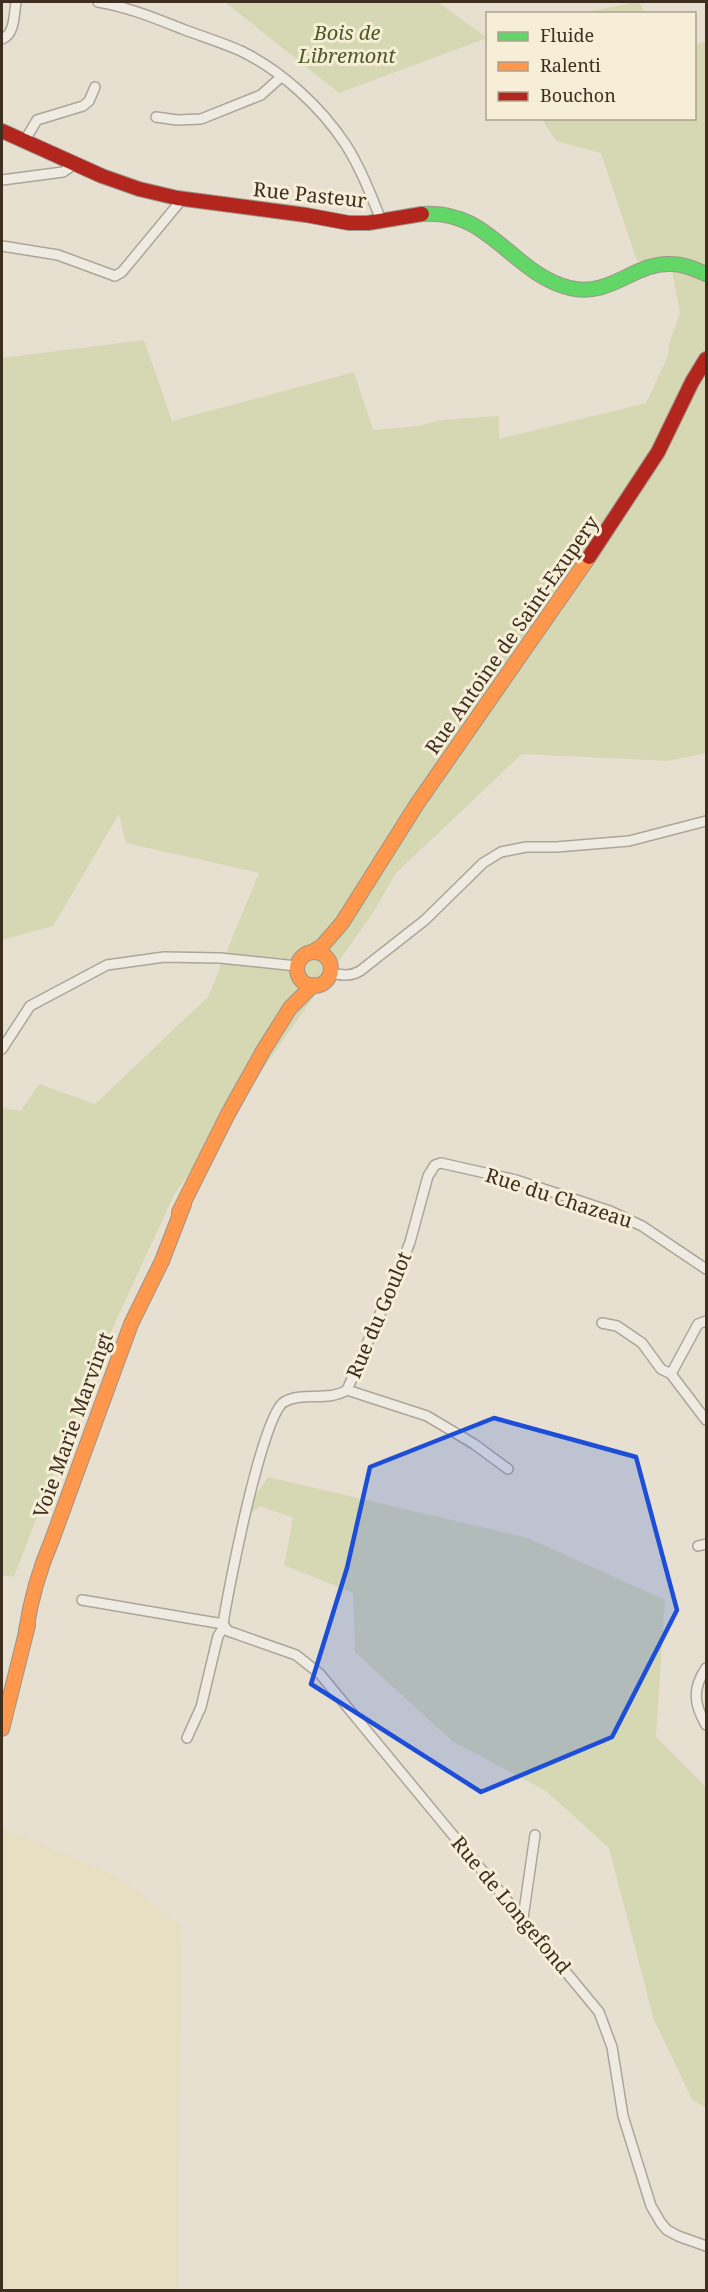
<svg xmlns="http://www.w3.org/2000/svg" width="708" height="2292" font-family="'Noto Serif',serif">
<rect width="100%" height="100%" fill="#e7e0d1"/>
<polygon fill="#e6dfc2" points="2,1827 120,1878 182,1927 178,2290 2,2290"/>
<g fill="#d6d7b3">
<polygon points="225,2 438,2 487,38 339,93"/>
<polygon points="639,2 645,13 581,13 638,2"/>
<polygon points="706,41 706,753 668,761 522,754 396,873 372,914 174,1195 91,1375 14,1577 2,1575 2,1108 21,1111 39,1084 95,1104 208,997 259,873 126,843 119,814 53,926 2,940 2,358 144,340 172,421 354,372 373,430 419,426 440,420 499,416 499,439 646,403 668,356 669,344 680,313 670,260 637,261 601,153 556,141 542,119 694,118 695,45"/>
<polygon points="268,1477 528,1538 665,1600 656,1737 706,1787 706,2107 693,2101 654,2020 609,1848 546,1791 452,1741 355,1652 353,1593 284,1565 293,1518 260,1506 237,1523"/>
</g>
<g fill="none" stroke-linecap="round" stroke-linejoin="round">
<polyline stroke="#bcccc2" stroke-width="2" points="2,1701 21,1623"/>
<g stroke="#ada599" stroke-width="12">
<g id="street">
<path d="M98 2C129 7 157 19 185 30 204 37 223 43 241 51 282 71 321 107 346 145 361 169 371 195 381 220"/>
<path d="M2 39C15 34 14 14 16 2"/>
<polyline points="156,117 177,120 201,119 261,95 281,77"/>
<polyline points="25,140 37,120 83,106 89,101 95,87"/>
<polyline points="2,180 63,172 69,168 72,163"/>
<polyline points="2,246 58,255 115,276 122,272 179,203 180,199"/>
<path d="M330 973C341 975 350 977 360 971L425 920 483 863 501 852 526 847H556L629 841 706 821"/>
<polyline points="2,1049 30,1006 107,965 164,957 220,958 297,966"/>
<polyline points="602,1323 617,1326 642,1343 661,1369 671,1374 706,1420"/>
<polyline points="671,1374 698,1324 706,1321"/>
<polyline points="347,1390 427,1416 474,1444 508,1469"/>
<polyline points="698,1546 706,1544"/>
<polyline points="82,1600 223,1624"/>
<path d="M223 1624C228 1591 262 1415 284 1402 303 1391 328 1402 347 1390L400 1268 410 1242 428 1176 435 1165 441 1163 516 1180 610 1211 642 1226 706 1269"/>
<polyline points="223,1624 228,1631 296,1655 320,1674 599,2012 612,2047 623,2116 651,2206 661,2223 667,2230 678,2236 706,2246"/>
<path d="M706 1668C692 1689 694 1704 706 1725"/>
<polyline points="187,1738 201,1707 218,1636 224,1627"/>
<polyline points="523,1918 535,1835"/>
</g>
</g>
<g stroke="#9c958a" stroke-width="16">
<path id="fast" d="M422 214C489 208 512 274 570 288 610 298 635 262 671 264 684 264 694 269 706 274"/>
</g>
<g stroke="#9c958a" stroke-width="16">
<g id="slow">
<polyline points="312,952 322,946 342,923 417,804 589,557"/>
<circle cx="314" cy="969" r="17"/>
<polyline points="179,1212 228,1114 263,1051 290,1008 313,985"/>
<path d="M26 1631C31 1598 39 1570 52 1540L131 1324 162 1261 184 1204"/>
<polyline points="2,1729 28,1625"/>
</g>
</g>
<g stroke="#9c958a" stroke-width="16">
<g id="jam">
<polyline points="2,131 102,176 139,189 177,198 306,215 349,223 368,223 422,214"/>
<polyline points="589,557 658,452 692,382 706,359"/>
</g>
</g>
<use href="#street" stroke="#efebe3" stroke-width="9"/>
<use href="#fast" stroke="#63d668" stroke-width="14"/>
<use href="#slow" stroke="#ff974d" stroke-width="14"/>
<use href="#jam" stroke="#b3261e" stroke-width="14"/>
</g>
<path fill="#1d4ed8" fill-opacity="0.2" stroke="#1d4ed8" stroke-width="4.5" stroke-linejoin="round" d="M494 1418 636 1457 677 1610 612 1737 481 1792 311 1684 347 1568 370 1467Z"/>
<g text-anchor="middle" stroke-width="6" stroke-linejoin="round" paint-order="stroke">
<g font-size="20" font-style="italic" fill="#4d5a26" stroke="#f7eed8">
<text x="347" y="40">Bois de<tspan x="347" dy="23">Libremont</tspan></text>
</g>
<g font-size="20" fill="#3d2e20" stroke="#f7eed8">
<text transform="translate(310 195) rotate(6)" y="7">Rue Pasteur</text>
<text transform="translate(512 635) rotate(-55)" y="7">Rue Antoine de Saint-Exupery</text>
<text transform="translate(559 1198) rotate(18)" y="7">Rue du Chazeau</text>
<text transform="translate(379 1315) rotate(-67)" y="7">Rue du Goulot</text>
<text transform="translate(73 1425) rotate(-70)" y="7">Voie Marie Marvingt</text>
<text transform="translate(511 1905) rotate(50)" y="7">Rue de Longefond</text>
</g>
</g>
<rect width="708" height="2292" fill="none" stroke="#3d2e20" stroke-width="6"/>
<rect x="486" y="12" width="210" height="108" fill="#f7eed8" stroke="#ada18e" stroke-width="1.5"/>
<rect x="498" y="32" width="30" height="9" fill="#63d668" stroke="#ada18e" stroke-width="1.5"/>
<text x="540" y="42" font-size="18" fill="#3d2e20">Fluide</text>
<rect x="498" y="62" width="30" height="9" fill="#ff974d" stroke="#ada18e" stroke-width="1.5"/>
<text x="540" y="72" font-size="18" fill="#3d2e20">Ralenti</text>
<rect x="498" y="92" width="30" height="9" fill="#b3261e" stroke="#ada18e" stroke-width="1.5"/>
<text x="540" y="102" font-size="18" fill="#3d2e20">Bouchon</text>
</svg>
